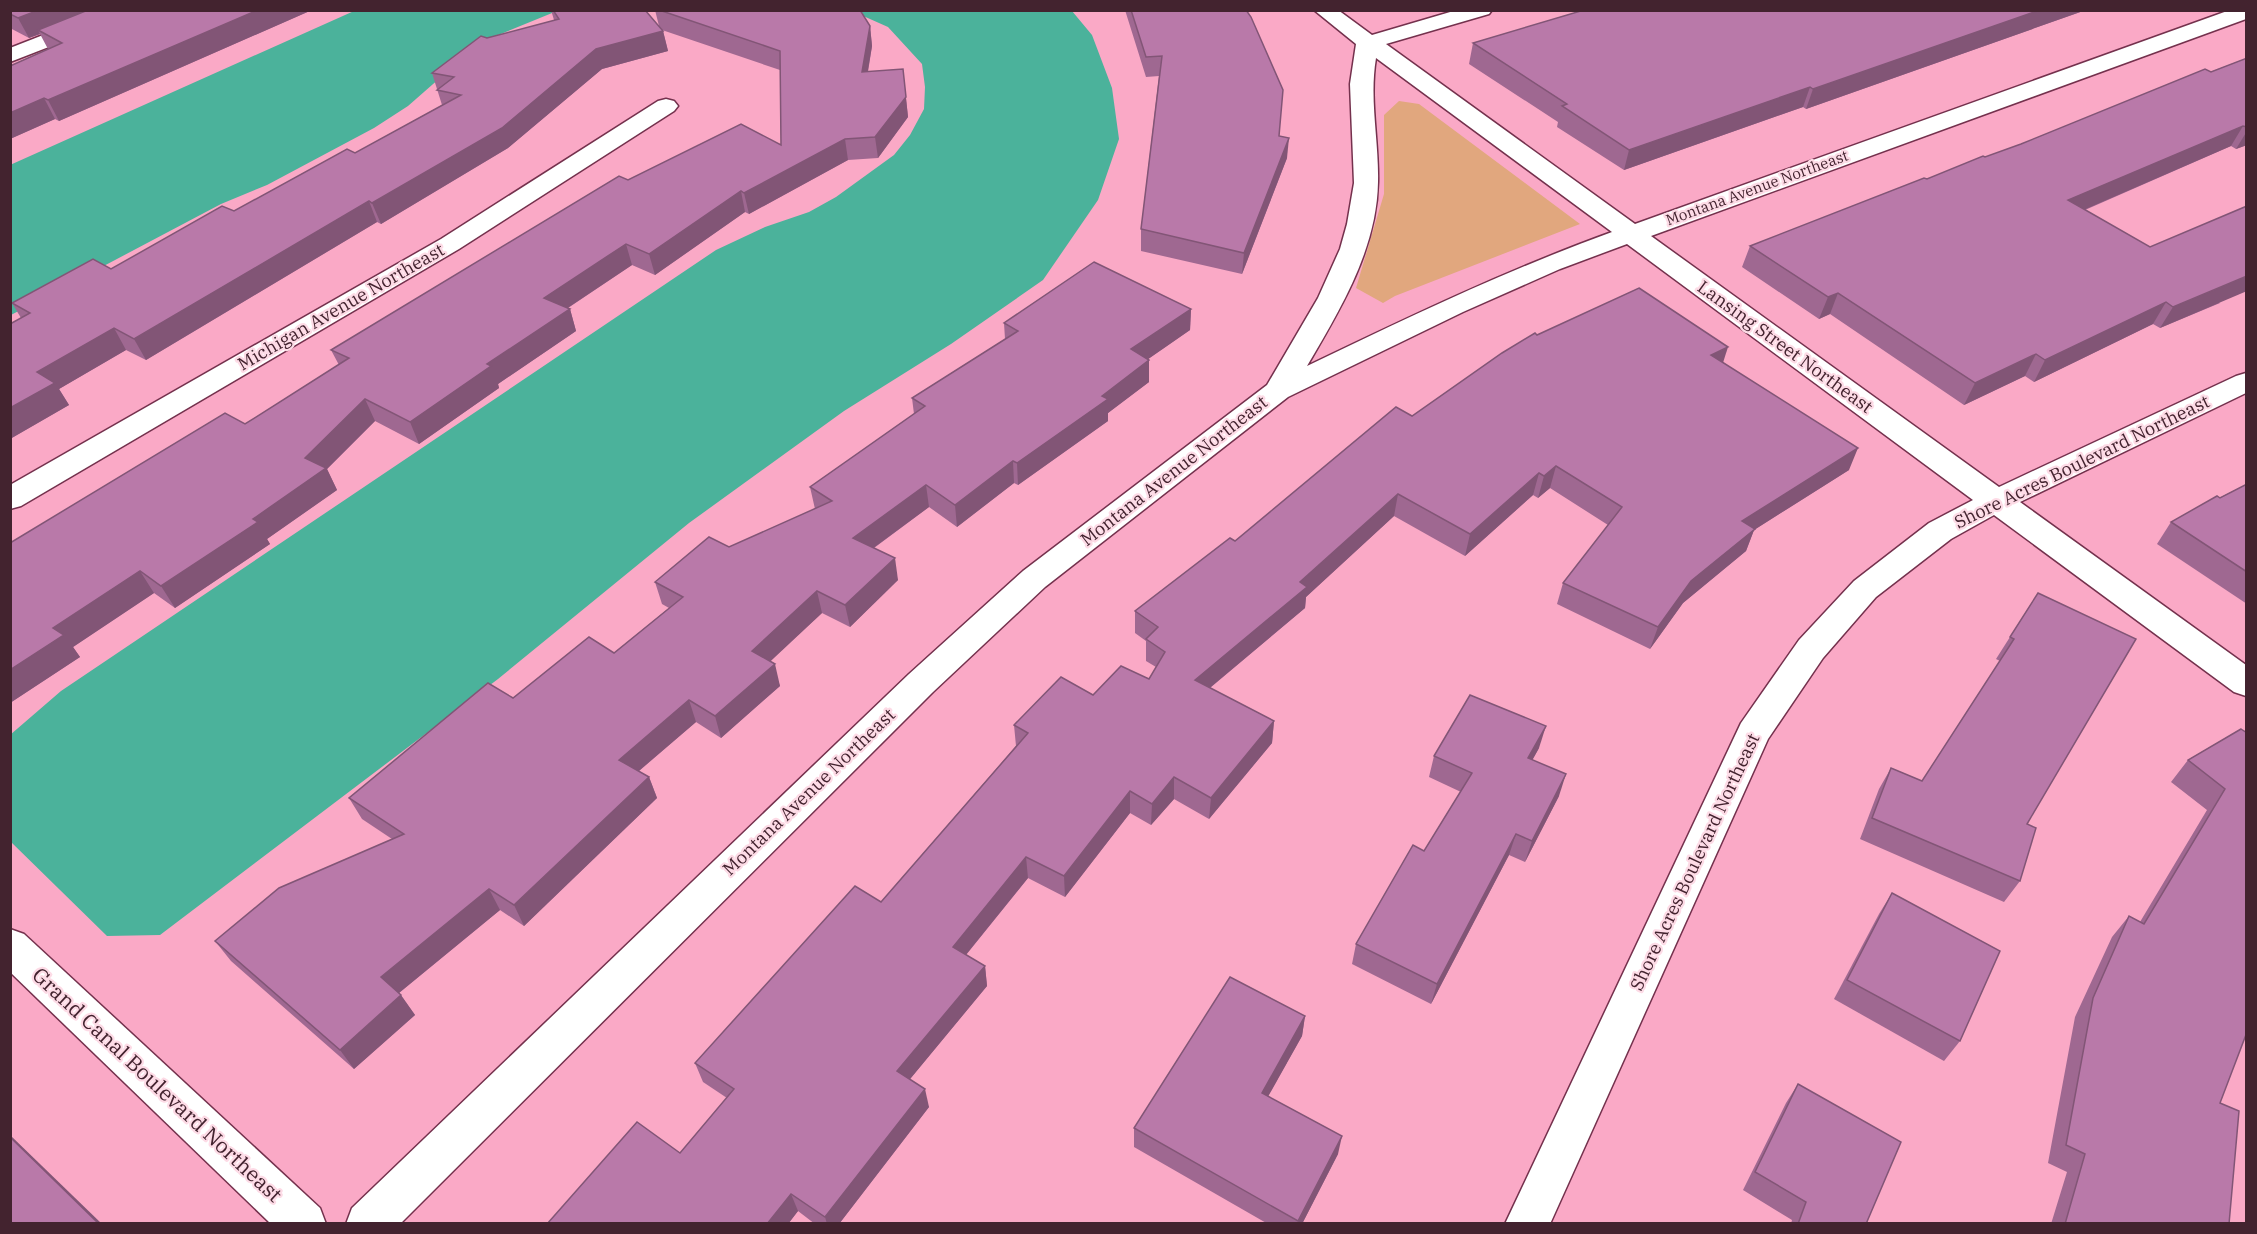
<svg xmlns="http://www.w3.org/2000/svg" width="2257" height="1234" font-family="'IBM Plex Serif',serif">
<rect width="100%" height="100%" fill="#faa9c6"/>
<polygon fill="#e1a77e" points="1399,101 1419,104 1580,224 1395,296 1383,303 1356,288 1384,194 1384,115"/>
<g fill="#4bb29b">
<polygon points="354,11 557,11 481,42 408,106 374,128 267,185 221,204 11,315 10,165"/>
<polygon points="852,11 1072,11 1092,35 1112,88 1119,139 1098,200 1043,280 951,344 844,411 689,523 498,679 160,935 107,936 11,842 10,735 61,691 716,250 765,227 809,212 836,197 894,155 910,135 924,109 925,87 922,64 888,27"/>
</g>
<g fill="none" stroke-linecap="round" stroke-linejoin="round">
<g stroke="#74314d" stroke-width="3">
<g id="minor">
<polygon points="107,10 137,10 134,14 10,62 10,48"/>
<path d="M1314 10H1338L1372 35 1457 10H1492L1489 14 1386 44 1635 224 2230 10H2246V19L1651 236 1999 487 2236 376 2246 373V393L2020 502 2246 665V696L2234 692 1994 515 1951 539 1876 597 1823 658 1768 739 1550 1224H1505L1741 723 1799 640 1854 581 1929 523 1973 500 1627 244 1560 269 1463 312 1288 397 1045 587 933 692 400 1224H346L352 1208 909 674 1023 571 1267 385 1318 298 1340 249 1347 224 1354 183 1350 84 1356 44ZM1376 58 1612 232C1507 270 1407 318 1307 366 1340 310 1377 249 1378 182 1379 140 1369 100 1376 58Z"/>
<polygon points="666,99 674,101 678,106 674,111 459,249 21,506 10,509 10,485 441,239 658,101"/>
</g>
</g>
<g stroke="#74314d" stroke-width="3">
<polygon id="tertiary" points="10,929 24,934 320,1208 326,1224 271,1224 10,972"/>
</g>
<use href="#minor" fill="#fff" fill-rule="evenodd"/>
<use href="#tertiary" fill="#fff" fill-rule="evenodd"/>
</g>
<g fill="#9f6891">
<polygon points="10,10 312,10 59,121 55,119 10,139 10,66 48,49 40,34 29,38 10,28"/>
<polygon points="551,10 645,10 659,26 655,10 860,10 870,26 872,46 868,72 905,90 908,117 878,158 848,160 749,214 745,212 655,275 632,265 568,308 570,309 576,331 498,384 499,388 419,444 375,421 327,469 337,490 267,539 270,544 175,608 154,593 73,647 80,657 10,703 245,424 339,365 331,350 628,180 781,145 780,70 662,30 663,31 668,51 602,69 508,148 381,224 377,222 146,360 126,350 59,389 69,405 10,439 21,318 12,303 111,269 234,211 355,153 442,105 432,73 554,20"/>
<polygon points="1125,10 1246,10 1279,136 1287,158 1242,274 1141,251 1141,229 1159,76 1146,77"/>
<polygon points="1584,10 2086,10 1806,109 1803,107 1624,170 1557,127 1558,122 1469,64 1473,43"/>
<polygon points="2247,58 2247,145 2236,149 2231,146 2085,210 2220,303 2160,328 2153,324 2034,382 2025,376 1964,405 1830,314 1819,319 1742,267 1750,246 2021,144"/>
<polygon points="1191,309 1190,330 1148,359 1149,382 1108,413 1108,421 1018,485 1014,483 957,527 929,507 874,548 898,580 850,627 822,613 770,661 780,686 721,738 696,722 639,771 649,777 657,798 524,926 500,910 399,993 415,1015 354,1069 231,961 215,941 392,839 362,819 349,798 513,698 614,653 669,608 662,604 655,582 729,547 815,509 810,487 914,414 912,398 1005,339 1004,323"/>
<polygon points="1537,335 1723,363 1849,470 1754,530 1746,551 1683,603 1650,649 1557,604 1563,583 1608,525 1550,488 1538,498 1533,495 1465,556 1394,516 1306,597 1305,608 1210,688 1274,721 1272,743 1209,819 1174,799 1151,825 1130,813 1065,897 1028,878 966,955 985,966 987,986 910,1079 929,1107 839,1224 815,1224 798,1211 788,1224 547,1224 680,1153 727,1098 703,1082 695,1063 881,902 1016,746 1014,725 1093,695 1149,679 1156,667 1146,661 1146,641 1135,633 1135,611 1412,416"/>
<polygon points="2247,484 2247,604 2157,544 2171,522"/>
<polygon points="2038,593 2027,824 2020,881 2004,902 1860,839 1879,789 1891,768 1922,781 2000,661 1996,659"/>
<polygon points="2241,729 2220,1103 2229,1224 2051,1224 2067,1172 2048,1163 2075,1017 2112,937 2129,916 2140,922 2207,810 2171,782 2188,760"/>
<polygon points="1539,748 1532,760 1559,796 1525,862 1509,855 1431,1004 1352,964 1356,944 1424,851 1461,792 1429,777 1434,756"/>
<polygon points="1892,893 1960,1041 1944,1061 1834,999 1879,914"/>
<polygon points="1305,1016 1302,1036 1268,1096 1338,1154 1302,1224 1268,1224 1134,1147 1134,1128"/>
<polygon points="1798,1084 1866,1224 1791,1224 1792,1220 1743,1190 1786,1103"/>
</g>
<g fill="#825576">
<polygon points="39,10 100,10 38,30 40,34 29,38 18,18"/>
<polygon points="258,10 312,10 59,121 48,100"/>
<polygon points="2040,10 2086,10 1806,109 1813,89"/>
<polygon points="870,26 872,46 864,93 862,72"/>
<polygon points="663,31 668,51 602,69 508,148 381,224 372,203 596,49"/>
<polygon points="903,69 908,117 878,158 875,137"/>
<polygon points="1810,87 1803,107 1624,170 1629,150"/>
<polygon points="44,98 55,119 10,139 10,113"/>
<polygon points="2243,126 2231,146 2058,221 2068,200"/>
<polygon points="2247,131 2247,145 2236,149"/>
<polygon points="1289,138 1287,158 1242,274 1244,253"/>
<polygon points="845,139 848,160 749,214 744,193"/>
<polygon points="741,191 745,212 655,275 649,254"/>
<polygon points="369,201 377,222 146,360 134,339"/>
<polygon points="626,244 632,265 551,319 544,298"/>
<polygon points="2247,276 2247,291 2160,328 2173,307"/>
<polygon points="1838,293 1830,314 1819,319 1828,297"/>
<polygon points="2166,302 2153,324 2034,382 2045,360"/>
<polygon points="570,309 576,331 498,384 499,388 419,444 410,422 487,364"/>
<polygon points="1191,309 1190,330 1131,371 1131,349"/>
<polygon points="114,328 126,350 59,389 69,405 10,439 10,408 37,372"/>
<polygon points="1728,347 1721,369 1711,355"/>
<polygon points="2036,354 2025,376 1964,405 1975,383"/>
<polygon points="1149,360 1149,382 1108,413 1108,421 1018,485 1017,463 1102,396"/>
<polygon points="365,399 375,421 327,469 337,490 267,539 270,544 175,608 161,586 305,458"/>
<polygon points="1858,448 1849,470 1754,530 1746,551 1683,603 1650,649 1658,627 1691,581 1742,521"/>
<polygon points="1013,461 1014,483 957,527 955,505"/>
<polygon points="1556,466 1550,488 1538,498 1544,476"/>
<polygon points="1539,473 1533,495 1465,556 1470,534"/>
<polygon points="926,485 929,507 857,560 853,538"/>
<polygon points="1398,494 1394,516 1306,597 1305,608 1194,701 1195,680 1300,582"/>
<polygon points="895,558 898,580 850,627 845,605"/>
<polygon points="140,571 154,593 73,647 80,657 10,703 10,670 53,628"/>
<polygon points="817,591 822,613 758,673 752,651"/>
<polygon points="775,664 780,686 721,738 715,716"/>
<polygon points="689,700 696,722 627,781 619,760"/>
<polygon points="1274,721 1272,743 1209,819 1211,798"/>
<polygon points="1546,726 1539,748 1522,779 1528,758"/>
<polygon points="1566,774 1559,796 1525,862 1532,841"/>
<polygon points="649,777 657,798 524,926 514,905"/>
<polygon points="1174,777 1174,799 1151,825 1152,804"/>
<polygon points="1130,791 1130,813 1065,897 1064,876"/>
<polygon points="1516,834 1509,855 1431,1004 1437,984"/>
<polygon points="1026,857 1028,878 956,967 953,947"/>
<polygon points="489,889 500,910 394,997 381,977"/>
<polygon points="985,966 987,986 901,1090 897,1071"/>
<polygon points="401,995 415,1015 354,1069 340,1050"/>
<polygon points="1305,1016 1302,1036 1260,1111 1262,1093"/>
<polygon points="925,1089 929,1107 839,1224 827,1224 825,1217"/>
<polygon points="10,1135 102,1224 99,1224 10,1137"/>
<polygon points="1342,1136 1338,1154 1302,1224 1297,1224"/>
<polygon points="791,1194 798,1211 788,1224 767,1224"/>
</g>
<g fill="#b979a9" stroke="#825576" stroke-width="1.5">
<polygon points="10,10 39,10 18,18 10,14"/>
<polygon points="88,10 258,10 48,100 44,98 10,113 10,66 62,43 38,30"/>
<polygon points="553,10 645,10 663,31 596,49 502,128 372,203 369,201 134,339 114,328 37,372 55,383 10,408 10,324 30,313 12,303 93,259 111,269 222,206 234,211 347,149 355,153 461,95 437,90 454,77 432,73 481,36 487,38 559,19"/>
<polygon points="659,10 860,10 870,26 862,72 903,69 906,97 875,137 845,139 744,193 741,191 649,254 626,244 544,298 570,309 487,364 491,366 410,422 365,399 305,458 326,468 253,519 258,522 161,586 140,571 53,628 64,635 10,670 10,543 225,413 245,424 349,358 331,350 619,176 628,180 741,124 781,145 780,51"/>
<polygon points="1131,10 1246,10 1251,17 1283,90 1279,136 1289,138 1244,253 1141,229 1162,56 1146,57"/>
<polygon points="1584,10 2040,10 1813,89 1810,87 1629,150 1562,106 1567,104 1473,43"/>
<polygon points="2247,58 2247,127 2243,126 2068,200 2150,247 2247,206 2247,276 2173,307 2166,302 2045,360 2036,354 1975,383 1838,293 1828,297 1750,246 1924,178 1927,179 1983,156 1985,157 2021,144 2205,69 2211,72"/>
<polygon points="1094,262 1191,309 1131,349 1149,360 1102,396 1108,399 1017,463 1013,461 955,505 926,485 853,538 895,558 845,605 817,591 752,651 775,664 715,716 689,700 619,760 649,777 514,905 489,889 381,977 401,995 340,1050 215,941 279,888 404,834 349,798 488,683 513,698 589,637 614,653 683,597 655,582 709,537 729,547 832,501 810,487 925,406 912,398 1018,331 1004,323"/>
<polygon points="1639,288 1728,347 1711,355 1858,448 1742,521 1755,529 1691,581 1658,627 1563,583 1622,507 1556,466 1544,476 1539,473 1470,534 1398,494 1300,582 1307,587 1195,680 1274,721 1211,798 1174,777 1152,804 1130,791 1064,876 1026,857 953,947 985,966 897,1071 925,1089 825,1217 791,1194 767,1224 547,1224 637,1122 680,1153 734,1089 695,1063 855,886 881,902 1028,733 1014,725 1061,677 1093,695 1121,666 1149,679 1165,652 1146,639 1158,627 1135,611 1230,538 1235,541 1396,407 1412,416 1502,353 1535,333 1537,335"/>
<polygon points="2247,484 2247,572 2171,522 2217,496 2220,498"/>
<polygon points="2038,593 2136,639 2027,824 2036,828 2020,881 1872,818 1891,768 1922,781 2014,639 2010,637"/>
<polygon points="1470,695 1546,726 1528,758 1566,774 1532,841 1516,834 1437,984 1356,944 1413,845 1424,851 1472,773 1434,756"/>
<polygon points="2241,729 2247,733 2247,1032 2220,1103 2239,1111 2229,1224 2065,1224 2085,1154 2066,1145 2093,998 2129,916 2144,924 2225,789 2188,760"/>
<polygon points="1892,893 2000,951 1960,1041 1847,980"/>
<polygon points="1230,977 1305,1016 1262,1093 1342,1136 1298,1221 1134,1128"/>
<polygon points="1798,1084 1901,1142 1866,1224 1798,1224 1806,1202 1755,1172"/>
<polygon points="10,1137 99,1224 10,1224"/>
</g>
<g text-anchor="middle" stroke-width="4.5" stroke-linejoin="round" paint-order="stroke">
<g font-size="15" fill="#43232f" stroke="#fddbe6">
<text transform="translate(1757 188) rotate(-20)" y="5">Montana Avenue Northeast</text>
</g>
<g font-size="18" fill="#43232f" stroke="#fddbe6">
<text transform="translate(341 307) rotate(-30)" y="6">Michigan Avenue Northeast</text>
<text transform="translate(1785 347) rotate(36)" y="6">Lansing Street Northeast</text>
<text transform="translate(2082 462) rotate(-26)" y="6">Shore Acres Boulevard Northeast</text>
<text transform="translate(1174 471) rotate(-38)" y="6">Montana Avenue Northeast</text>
<text transform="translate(809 792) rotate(-44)" y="6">Montana Avenue Northeast</text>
<text transform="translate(1695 862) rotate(-65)" y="6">Shore Acres Boulevard Northeast</text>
</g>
<g font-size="21" fill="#43232f" stroke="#fddbe6">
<text transform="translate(157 1085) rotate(43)" y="7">Grand Canal Boulevard Northeast</text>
</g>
</g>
<rect width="2257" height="1234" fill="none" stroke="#43232f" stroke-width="24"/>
</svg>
